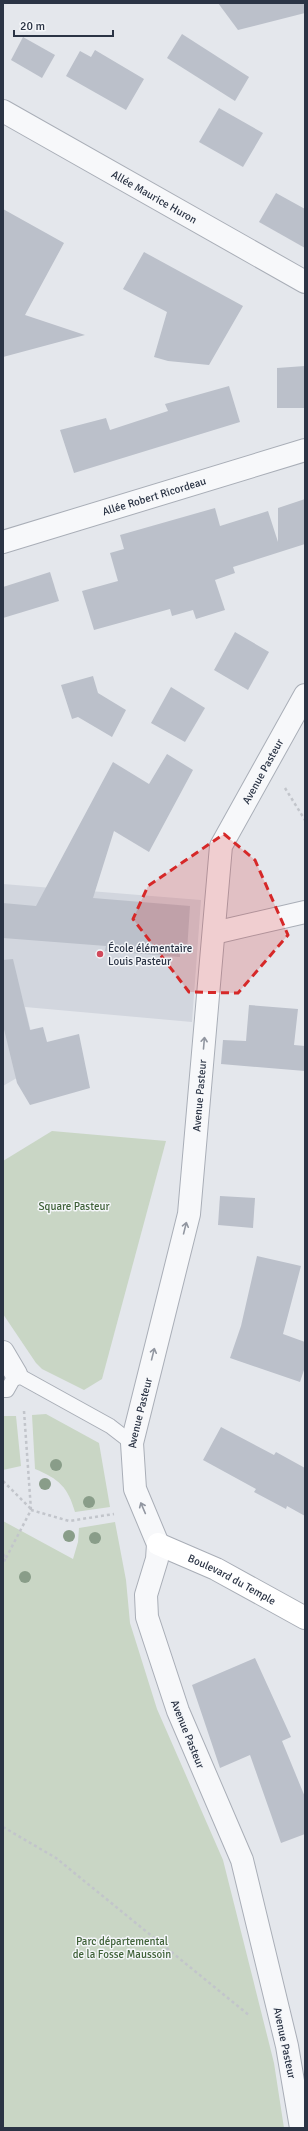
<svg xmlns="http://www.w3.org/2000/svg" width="308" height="2131" font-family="Signika,sans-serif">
<rect width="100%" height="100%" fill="#e4e7ec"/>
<polygon fill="#d2d6de" points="3,884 201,900 192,1022 25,1007 39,1065 3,1086"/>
<g fill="#c9d6c5">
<polygon points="52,1131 166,1141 102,1379 84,1390 42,1369 36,1363 3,1314 3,1161"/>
<path d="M46 1414 99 1443 110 1507 75 1512C68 1487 59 1479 35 1469L32 1415Z"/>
<polygon points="3,1416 16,1416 21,1466 3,1470"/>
<polygon points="3,1521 73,1559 78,1542 79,1528 115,1522 126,1580 130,1623 157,1709 223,1860 274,2063 284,2128 3,2128"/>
</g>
<g fill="#bbc0ca">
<polygon points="218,3 305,3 305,13 238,30"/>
<polygon points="182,34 249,77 235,101 167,58"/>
<polygon points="23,37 55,55 42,78 11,60"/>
<polygon points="95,50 144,79 126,110 66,76 80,51 91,57"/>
<polygon points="219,108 263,133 243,167 199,142"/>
<polygon points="276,193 305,209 305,248 259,222"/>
<polygon points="3,209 64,243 25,315 85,335 3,357"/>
<polygon points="144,252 243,306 209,365 168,361 154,357 167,312 123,289"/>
<polygon points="305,366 305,408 277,408 277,368"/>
<polygon points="229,386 240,422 74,473 60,430 106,418 110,430 168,411 165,404"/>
<polygon points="305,499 305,544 233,567 235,573 215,580 225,610 196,619 193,610 172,616 170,609 94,630 82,591 118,581 110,553 124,549 120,535 215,508 220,526 268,511 278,542 278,508"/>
<polygon points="50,572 59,601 3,618 3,587"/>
<polygon points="235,632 269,652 248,690 214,670"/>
<polygon points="93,676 98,693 126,710 112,737 78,717 72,719 61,685"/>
<polygon points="171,687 205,708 185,742 151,723"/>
<polygon points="167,754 193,770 149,852 114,831 93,898 190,906 187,951 180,951 180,957 105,951 106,946 3,938 3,903 36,906 113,762 149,784"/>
<polygon points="13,959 30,1030 43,1027 47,1042 79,1034 90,1088 30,1105 17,1083 3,1025 3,960"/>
<polygon points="249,1005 298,1009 294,1045 305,1046 305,1071 221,1064 223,1040 246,1041"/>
<polygon points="220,1196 255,1198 253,1228 218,1225"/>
<polygon points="257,1256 301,1266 283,1334 305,1342 305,1367 300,1382 230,1358 241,1326"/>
<polygon points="221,1427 274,1455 276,1452 305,1468 305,1516 287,1506 286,1509 254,1492 256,1489 203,1460"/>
<polygon points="255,1658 291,1737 282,1741 305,1797 305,1834 281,1843 250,1755 220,1768 192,1685"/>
</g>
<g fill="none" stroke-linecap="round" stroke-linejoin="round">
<g stroke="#a9aeb7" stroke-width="16">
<polyline id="lane" points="3,1390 7,1390 16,1374 110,1426 132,1443"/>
</g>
<g stroke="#a9aeb7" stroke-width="24">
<g id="street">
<path id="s1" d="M3 111 305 282"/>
<path id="s2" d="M3 542 305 450"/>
<polyline points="214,933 305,912"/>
<polyline points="3,1352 16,1374"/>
<path id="s3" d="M301 2128 287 2046 242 1860 178 1711 147 1617 146 1595 157 1559 158 1544 135 1489 132 1443 189 1214 221 846 305 695"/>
</g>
</g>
<g stroke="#a9aeb7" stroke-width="24">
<g id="secondary">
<path id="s4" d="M158 1544 216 1569 305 1618"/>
</g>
</g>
<g stroke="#c2c5cb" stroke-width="2.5" stroke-dasharray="3 3" stroke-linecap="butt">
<polyline points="285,788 305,820"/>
<polyline points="24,1411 31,1510"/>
<polyline points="3,1481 31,1509"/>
<polyline points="3,1554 6,1558 3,1563"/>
<polyline points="6,1558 31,1510 69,1521 114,1514"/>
<polyline points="3,1827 56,1858 250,2016"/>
</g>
<use href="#lane" stroke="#f7f8fa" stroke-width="14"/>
<use href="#street" stroke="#f7f8fa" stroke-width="22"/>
<use href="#secondary" stroke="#fff" stroke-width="22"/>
</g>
<g fill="#899d89">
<circle cx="56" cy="1465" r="6"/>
<circle cx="45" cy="1484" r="6"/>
<circle cx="89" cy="1502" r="6"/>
<circle cx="69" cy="1536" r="6"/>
<circle cx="95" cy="1538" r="6"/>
<circle cx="25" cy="1577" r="6"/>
</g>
<defs><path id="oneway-shaft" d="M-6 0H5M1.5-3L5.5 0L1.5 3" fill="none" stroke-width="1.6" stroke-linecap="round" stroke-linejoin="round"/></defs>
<g stroke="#9196a0">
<use href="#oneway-shaft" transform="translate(204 1043) rotate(-85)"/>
<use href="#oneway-shaft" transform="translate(185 1228) rotate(-76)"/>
<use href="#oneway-shaft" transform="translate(153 1354) rotate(-76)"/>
<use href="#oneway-shaft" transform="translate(143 1508) rotate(-113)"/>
</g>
<path fill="#d62828" fill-opacity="0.2" stroke="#d62828" stroke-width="3" stroke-dasharray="8 5" stroke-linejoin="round" d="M224 834 255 860 288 935 238 993 189 992 133 919 148 886Z"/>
<circle fill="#d1495b" stroke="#f4f6f9" stroke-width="1.5" cx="100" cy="954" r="4"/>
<g text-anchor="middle" stroke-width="3" stroke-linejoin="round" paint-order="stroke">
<g font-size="11" fill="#2b3445" stroke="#f4f6f9">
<text dy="4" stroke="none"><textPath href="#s1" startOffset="174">Allée Maurice Huron</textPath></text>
<text dy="4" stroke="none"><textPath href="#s2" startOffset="158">Allée Robert Ricordeau</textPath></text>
<text dy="4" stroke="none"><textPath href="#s3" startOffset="1407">Avenue Pasteur</textPath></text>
<text dy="4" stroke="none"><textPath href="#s3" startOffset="1071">Avenue Pasteur</textPath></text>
<text dy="4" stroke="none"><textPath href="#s3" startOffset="747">Avenue Pasteur</textPath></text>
<text dy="4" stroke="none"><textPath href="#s4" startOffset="82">Boulevard du Temple</textPath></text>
<text transform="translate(188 1734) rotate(68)" y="4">Avenue Pasteur</text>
<text transform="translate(285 2043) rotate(78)" y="4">Avenue Pasteur</text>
</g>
<g font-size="11" fill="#2b3445" stroke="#f4f6f9" text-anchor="start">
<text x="108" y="952">École élémentaire<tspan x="108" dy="13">Louis Pasteur</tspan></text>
</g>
<g font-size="11" fill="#3f6138" stroke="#f4f6f9">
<text x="74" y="1210">Square Pasteur</text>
<text x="122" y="1945">Parc départemental<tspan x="122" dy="13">de la Fosse Maussoin</tspan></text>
</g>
</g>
<rect width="308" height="2131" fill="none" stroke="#2b3445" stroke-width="8"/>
<path d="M14 30v6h99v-6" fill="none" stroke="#2b3445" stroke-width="2"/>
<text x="20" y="30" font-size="12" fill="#2b3445" stroke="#f4f6f9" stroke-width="3" paint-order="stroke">20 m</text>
</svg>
